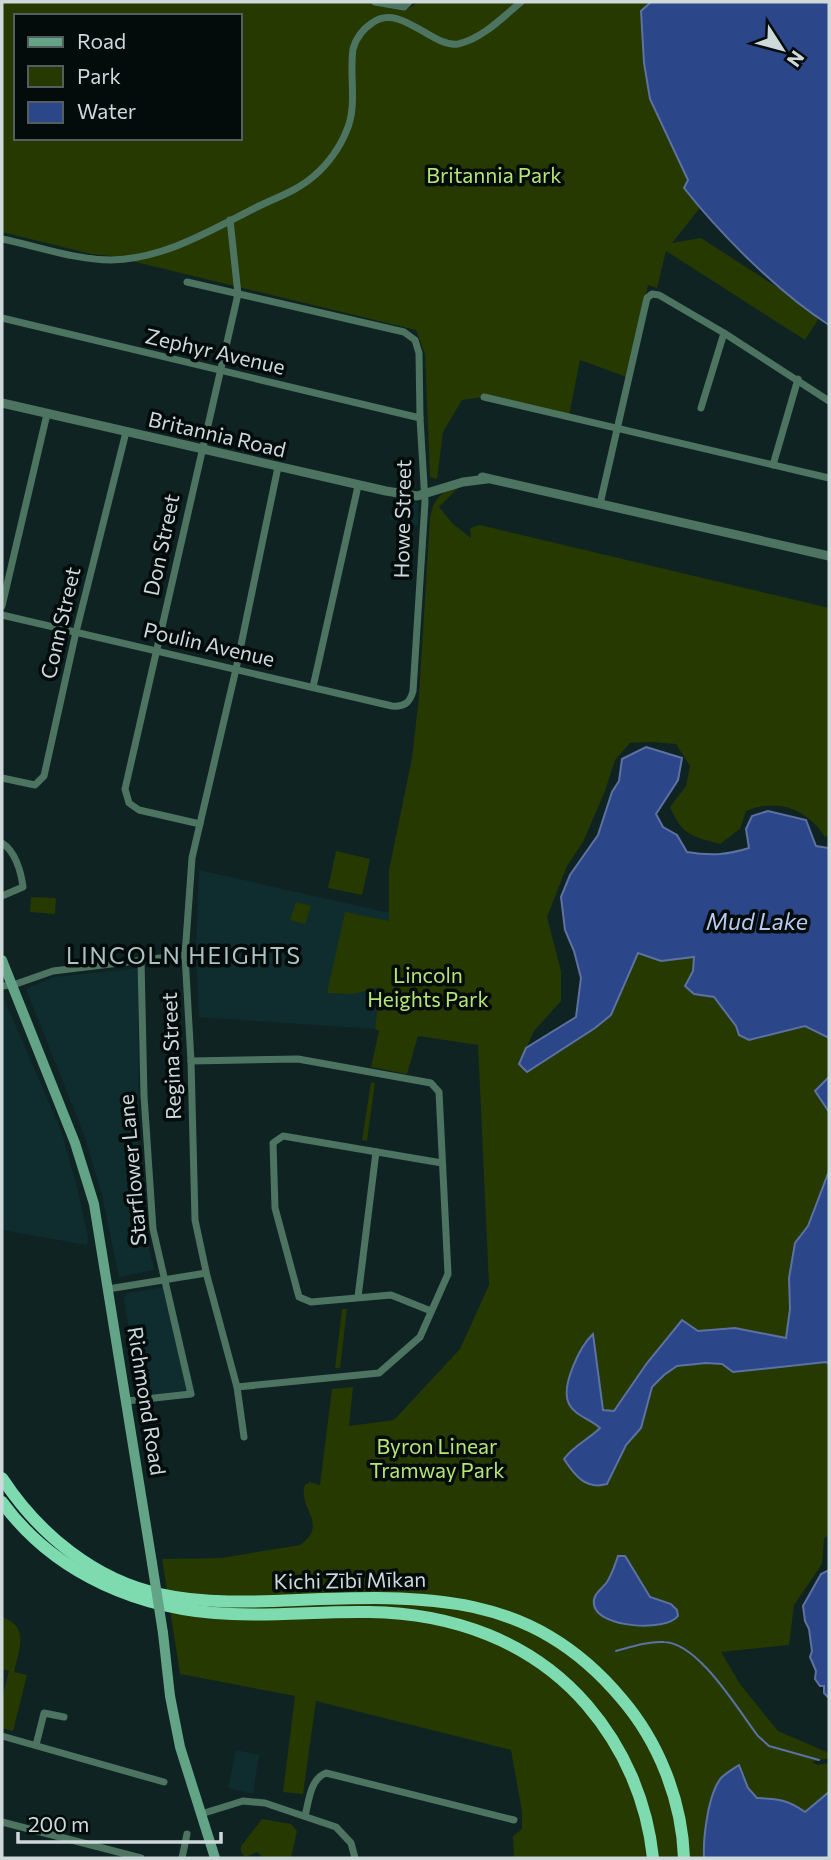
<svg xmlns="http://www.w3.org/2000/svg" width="831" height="1860" font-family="Commissioner,sans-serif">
<rect width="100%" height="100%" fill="#0f2323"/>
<g fill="#0f2d2e">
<polygon points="395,498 418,503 418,526 389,519"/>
<polygon points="199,870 390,913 375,1029 199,1017 196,950"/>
<polygon points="138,968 139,1177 144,1227 154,1270 119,1277 102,1195 84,1134 26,989 54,977"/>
<polygon points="2,999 4,999 62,1133 77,1187 88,1237 87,1245 2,1230"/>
<polygon points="170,1286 196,1396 140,1403 124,1298 128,1293"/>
<polygon points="236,1750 259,1755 253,1794 228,1788"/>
</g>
<g fill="#253900" fill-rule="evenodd">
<path d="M2 2H372L406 10 418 2H651L641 11 650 99 688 180 685 188 700 208 672 243 701 238 780 289 819 318 805 340 666 251 657 288 648 285 629 378 580 360 569 416 484 397 462 400 443 432 437 479 430 477 425 354 416 330 111 256 91 254 2 232ZM16 16H240V138H16Z"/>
<path d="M460 486 439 507 452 523 471 538 470 528 480 525 829 608V835L825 837C807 809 778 798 746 811L740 829 720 844C691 836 682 835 670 807L686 786 690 766 676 744 651 742 630 743 615 760 605 791 583 842 567 866 547 917 561 971V1001L534 1031 519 1064 527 1072 628 977 637 953 661 961 694 957V994L713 997 736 1026 739 1035 749 1040 805 1026 829 1038V1077L815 1091 829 1109V1171L808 1226 795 1243 789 1278 790 1309 786 1339 735 1328 671 1333 614 1411H603L593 1335 584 1343 566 1390 577 1413 590 1419 600 1428 589 1440 573 1447 607 1484 626 1445 641 1428 652 1387 664 1375 677 1366 706 1363 722 1364 733 1372 826 1362 829 1364V1533L824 1539 822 1564 794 1605 789 1645 721 1652 740 1684 778 1731 829 1753V1758L812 1762 818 1765 829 1763V1792L805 1812C790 1800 774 1799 757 1797L748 1788 739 1765 705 1858H514L513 1836 522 1829V1812L511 1750 316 1701 303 1794 283 1792 295 1696 180 1674 162 1559 221 1558 300 1545C330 1523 297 1509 305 1485L310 1482 320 1485 332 1389 353 1387 349 1426 394 1420 460 1349 489 1285 478 1045 418 1036 407 1074 371 1067 379 1031 375 1029 380 987 353 994 327 993 345 912 389 921V870L412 758 419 696 430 518C435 495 440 494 460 486Z"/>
<polygon points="336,851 370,859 362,895 328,888"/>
<polygon points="31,897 56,898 55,914 30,912"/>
<polygon points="296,902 311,906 305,924 290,920"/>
<polygon points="371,1082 375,1083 367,1141 362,1140"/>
<polygon points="342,1309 347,1309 340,1368 335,1368"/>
<path d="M2 1617C30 1627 19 1649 14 1672L27 1675 13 1731 2 1728V1698L9 1671 2 1669Z"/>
<polygon points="262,1819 291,1824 297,1831 291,1858 264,1858 257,1852 245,1857 241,1852 241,1846"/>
</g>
<g fill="#2c468a" stroke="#5d72a2" stroke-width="2">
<path d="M651 2H829V325C779 293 721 235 684 188L688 180 650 99 644 63 641 11Z"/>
<path d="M646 747 682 758 678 780 656 814 663 827 677 835 687 852C710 856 727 855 749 848L746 829 752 816 768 811 806 820 816 846 829 848V1038L805 1026 749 1040 739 1035 736 1026 714 997 694 994 685 986 693 971 694 957 661 961 638 953 611 1015 595 1028 527 1072 519 1064 526 1048 576 1017 581 978 574 951 565 930 561 897 570 875 598 835 612 792 619 781 622 759Z"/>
<polygon points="829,1077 829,1112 815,1091"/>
<path d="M829 1171V1364L826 1362 733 1372 722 1364 706 1363 677 1366 664 1375 652 1387 641 1428 626 1445 607 1484C586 1490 575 1476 564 1459 574 1445 588 1440 600 1428 591 1419 575 1416 569 1404 560 1387 580 1346 593 1334L603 1410 614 1411 647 1363 682 1320 698 1331 735 1328 786 1338 790 1309 789 1278 795 1243 808 1226Z"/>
<path d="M618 1556H625L627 1559 650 1597 671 1604 677 1610 678 1616C666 1632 598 1628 594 1605 592 1594 602 1589 607 1582 612 1574 615 1565 618 1556Z"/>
<polygon points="829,1570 829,1698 824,1693 824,1686 820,1686 815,1679 816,1671 810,1657 812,1651 809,1629 805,1621 803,1606 821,1574"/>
<path d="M739 1765 748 1788 757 1798C777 1799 787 1799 805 1812L829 1792V1858H704C703 1838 708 1794 721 1778 726 1773 733 1769 739 1765Z"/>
</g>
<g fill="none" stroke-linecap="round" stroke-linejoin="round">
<path stroke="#5d72a2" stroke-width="2" d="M616 1651C631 1647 648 1641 664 1642 699 1643 738 1710 758 1736L769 1746 819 1760"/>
<g stroke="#4d7361" stroke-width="7">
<polyline points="375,2 404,7 409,2"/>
<path d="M2 239C37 246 75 260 111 260 165 259 213 229 259 206 278 197 300 189 315 175 328 164 340 147 346 132 358 106 349 77 353 49 356 38 363 29 372 23 400 2 432 48 458 44 482 39 503 17 521 2"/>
<polyline points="2,318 420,418"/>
<polyline points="484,397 829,478"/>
<polyline points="701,408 724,333"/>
<polyline points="773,465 798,379"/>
<polyline points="600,504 647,298 652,294 659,295 724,333 829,401"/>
<polyline points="2,606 47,414"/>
<path d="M2 615 392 706C404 707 410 703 413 691L425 502 420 418 419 353 415 340 404 332 187 282"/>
<polyline points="313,687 358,486"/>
<polyline points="2,778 35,785 44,776 76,632 126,432"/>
<polyline points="200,824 139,810 129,803 125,789 238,294 230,220"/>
<path d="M2 843C15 851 21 871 23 887L2 896"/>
<polyline points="2,986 13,985 53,971 185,955"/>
<polyline points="191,1061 298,1059 431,1083 439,1092 448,1274 420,1337 379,1373 237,1387"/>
<polyline points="108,1289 206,1273"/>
<polyline points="358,1297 376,1152"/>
<polyline points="431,1311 391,1295 311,1302 299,1297 275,1208 273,1143 283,1136 442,1163"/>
<polyline points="127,1401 191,1394 153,1229 144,1096 141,960"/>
<polyline points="244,1437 237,1387 207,1276 195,1220 191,1061 185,955 192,858 236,669 278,467"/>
<polyline points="2,1736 164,1782"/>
<polyline points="36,1745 44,1713 64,1717"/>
<polyline points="201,1814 243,1801 265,1803 336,1827 351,1843 355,1858"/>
<path d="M305 1816C309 1801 310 1779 326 1773L514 1820"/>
<polyline points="2,1822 141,1858"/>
<polyline points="182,1858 187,1834"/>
</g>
<g stroke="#4d7361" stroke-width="9">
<polyline points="2,403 386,491 417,496 463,482 487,479"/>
<polyline points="482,477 829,556"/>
</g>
<g stroke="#64a486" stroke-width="10">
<polyline points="2,960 75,1143 94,1204 152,1563"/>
<polyline points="163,1633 170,1696 180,1747 215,1858"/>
</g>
<g stroke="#7edbb0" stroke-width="12">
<path d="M2 1478C38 1533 94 1580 160 1594 205 1604 251 1602 297 1600 425 1595 531 1591 621 1698 659 1742 682 1801 684 1858"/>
<path d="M2 1502C55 1575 143 1611 232 1614 278 1616 323 1611 369 1612 452 1613 532 1641 587 1705 624 1748 647 1801 653 1858"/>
</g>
<polyline stroke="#64a486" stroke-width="10" points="152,1563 163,1633"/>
</g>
<g text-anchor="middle" stroke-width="7" stroke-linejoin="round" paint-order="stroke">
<g font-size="21" fill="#b6e577" stroke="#040b0b">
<text x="494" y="183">Britannia Park</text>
<text x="428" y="983">Lincoln<tspan x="428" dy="24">Heights Park</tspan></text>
<text x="437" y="1454">Byron Linear<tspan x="437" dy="24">Tramway Park</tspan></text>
</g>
<g font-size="21" fill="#cedada" stroke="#040b0b">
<text transform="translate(215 352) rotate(13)" y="7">Zephyr Avenue</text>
<text transform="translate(217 435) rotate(13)" y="7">Britannia Road</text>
<text transform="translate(403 519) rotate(-89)" y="7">Howe Street</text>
<text transform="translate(162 545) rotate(-78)" y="7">Don Street</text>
<text transform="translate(61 623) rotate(-77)" y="7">Conn Street</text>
<text transform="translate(209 645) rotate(13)" y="7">Poulin Avenue</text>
<text transform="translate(172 1056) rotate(-92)" y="7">Regina Street</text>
<text transform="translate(133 1170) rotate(-95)" y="7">Starflower Lane</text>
<text transform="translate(146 1401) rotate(81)" y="7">Richmond Road</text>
<text transform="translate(350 1581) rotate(-1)" y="7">Kichi Zībī Mīkan</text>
</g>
<g font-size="23" font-style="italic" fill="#b8caf1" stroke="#040b0b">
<text x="757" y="930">Mud Lake</text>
</g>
<g font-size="23" letter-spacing="2" fill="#acc3c3" stroke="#040b0b">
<text x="184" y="964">LINCOLN HEIGHTS</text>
</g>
</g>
<rect width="831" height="1860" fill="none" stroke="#cedada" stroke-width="7"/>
<rect x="14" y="14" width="228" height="126" fill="#040b0b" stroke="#555e5e" stroke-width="2"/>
<rect x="28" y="37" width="35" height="10" fill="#64a486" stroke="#555e5e" stroke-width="2"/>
<text x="77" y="49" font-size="21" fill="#cedada">Road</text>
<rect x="28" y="66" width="35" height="21" fill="#253900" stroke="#555e5e" stroke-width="2"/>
<text x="77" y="84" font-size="21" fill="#cedada">Park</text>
<rect x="28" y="102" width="35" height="21" fill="#2c468a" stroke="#555e5e" stroke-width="2"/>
<text x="77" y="119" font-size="21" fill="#cedada">Water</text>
<g transform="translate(782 49) rotate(126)" stroke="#040b0b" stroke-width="5" paint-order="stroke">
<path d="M0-5L12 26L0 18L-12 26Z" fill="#cedada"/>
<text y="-10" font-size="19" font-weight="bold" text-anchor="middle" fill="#cedada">N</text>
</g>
<path d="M18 1832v10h203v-10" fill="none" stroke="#cedada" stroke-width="3.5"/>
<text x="28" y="1832" font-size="21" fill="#cedada" stroke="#040b0b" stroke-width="5" paint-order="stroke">200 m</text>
</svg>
